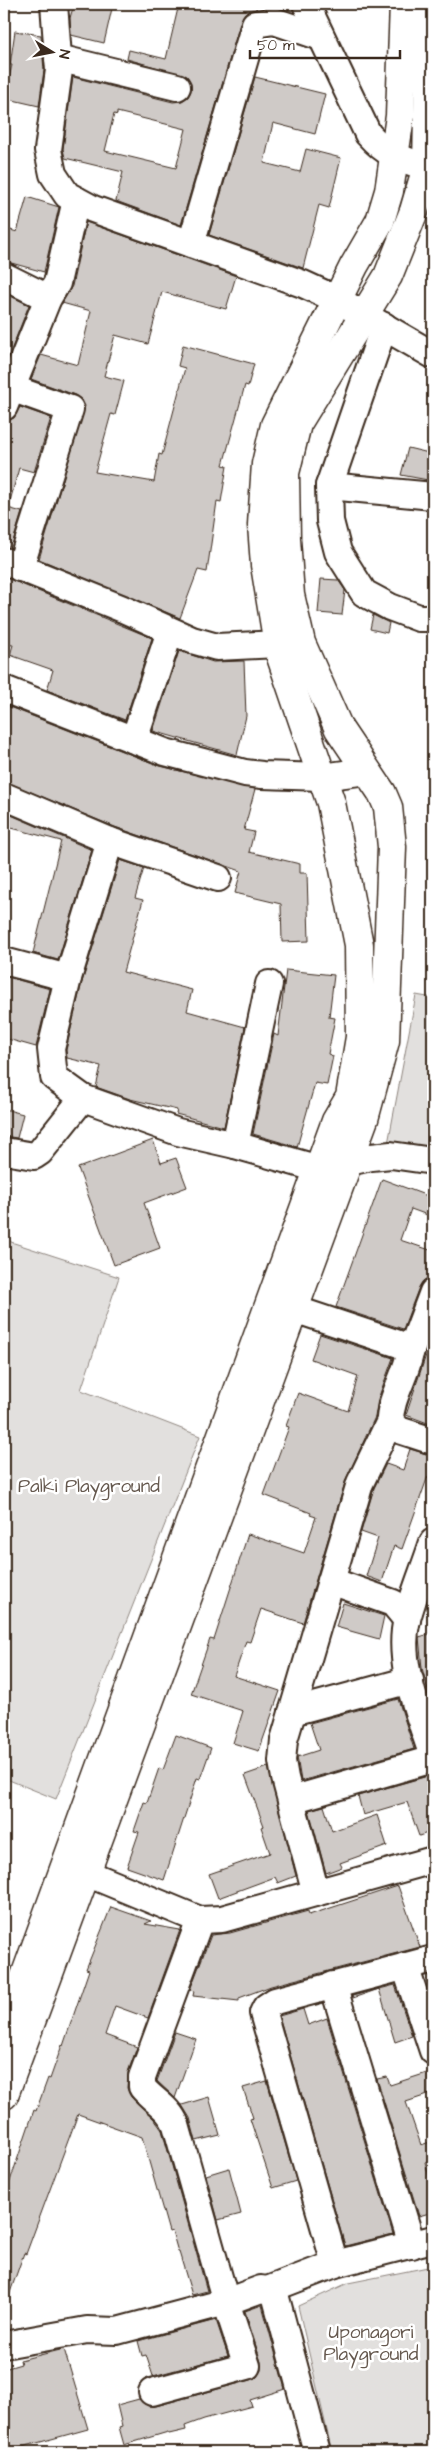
<svg xmlns="http://www.w3.org/2000/svg" width="437" height="2456" font-family="'Architects Daughter',sans-serif">
<rect width="100%" height="100%" fill="#fff"/>
<filter id="ink" filterUnits="userSpaceOnUse"><feTurbulence type="fractalNoise" baseFrequency=".02" numOctaves="2"/><feDisplacementMap in="SourceGraphic" scale="10" xChannelSelector="R" yChannelSelector="G"/><feConvolveMatrix kernelMatrix="1 2 1 2 8 2 1 2 1" color-interpolation-filters="sRGB"/></filter>
<g filter="url(#ink)">
<g fill="#e2e0de" stroke="#8e857e">
<polygon points="416,995 433,998 433,1154 387,1149"/>
<polygon points="4,1234 11,1242 119,1277 81,1390 200,1436 56,1799 4,1778"/>
<polygon points="433,2266 433,2452 332,2452 298,2306 348,2283"/>
</g>
<g fill="#cfcac7" stroke="#3b2a1e" fill-rule="evenodd">
<polygon points="74,4 113,4 104,43 71,35 70,18"/>
<path d="M179 4H258L256 9 246 12 241 20 181 225 116 201 123 172 65 158 63 149 73 77 173 102 182 101 188 97 191 91V83L187 76 127 59 129 50 166 59ZM117 112 186 129 176 168 105 151 114 114 117 115Z"/>
<polygon points="15,31 41,35 44,70 39,106 4,98 12,65 10,65"/>
<polygon points="255,77 325,94 315,134 273,123 264,163 300,172 306,149 341,158 329,208 319,205 303,268 209,235"/>
<polygon points="27,197 59,207 44,272 4,261 4,228 17,232"/>
<polygon points="86,222 236,276 226,309 162,292 148,344 115,335 104,376 124,381 115,415 111,414 95,472 154,482 159,454 162,455 185,368 178,366 183,345 254,364 248,386 245,385 223,465 227,466 221,502 217,501 207,572 198,570 180,618 39,559 85,406 82,400 75,395 31,379 41,355 78,365 91,311 62,303 72,286"/>
<polygon points="4,293 29,305 4,368"/>
<polygon points="20,407 51,418 34,472 19,468 9,505 4,504 4,422 14,418"/>
<polygon points="408,448 433,454 428,480 401,475"/>
<polygon points="4,507 22,512 11,548 4,546"/>
<polygon points="4,577 152,638 125,720 47,690 53,670 10,655 13,645 4,644"/>
<polygon points="321,579 338,580 345,590 342,615 318,613"/>
<polygon points="373,615 389,623 387,633 370,629"/>
<polygon points="179,651 213,662 244,661 246,716 237,755 153,731"/>
<polygon points="4,705 160,766 255,789 244,830 254,832 249,852 300,864 300,873 307,873 309,941 282,942 281,904 235,893 241,871 115,827 4,781"/>
<polygon points="4,812 92,850 58,960 33,953 61,841 4,826"/>
<polygon points="120,860 144,868 135,898 143,900 123,972 192,990 187,1011 245,1027 224,1127 176,1114 177,1110 130,1099 96,1087 101,1066 67,1058 66,1050 82,982"/>
<polygon points="286,970 334,975 329,1017 335,1018 328,1054 333,1056 327,1085 315,1083 297,1147 253,1134 274,1034 278,1036"/>
<polygon points="4,976 50,989 36,1047 4,1038"/>
<polygon points="4,1109 23,1114 17,1138 4,1136"/>
<polygon points="153,1140 161,1163 176,1158 187,1187 144,1203 160,1248 114,1265 78,1168"/>
<polygon points="382,1179 433,1198 433,1217 411,1209 400,1240 433,1251 431,1277 424,1280 419,1287 403,1329 336,1307"/>
<polygon points="320,1334 393,1358 378,1399 375,1417 346,1479 303,1623 261,1609 250,1642 246,1641 234,1676 280,1691 259,1751 233,1743 243,1711 191,1694 210,1639 214,1640 248,1534 304,1553 316,1517 310,1515 311,1513 264,1495 289,1427 286,1426 298,1393 348,1411 358,1376 311,1359"/>
<polygon points="433,1334 433,1425 406,1415"/>
<polygon points="410,1449 433,1456 433,1478 428,1476 402,1549 394,1546 382,1582 366,1576 378,1538 361,1532 374,1488 386,1464 403,1470"/>
<polygon points="343,1603 384,1616 379,1639 336,1627"/>
<polygon points="433,1633 433,1710 422,1668 419,1637"/>
<polygon points="398,1699 414,1749 301,1781 297,1757 319,1750 310,1723"/>
<polygon points="176,1735 211,1748 200,1779 197,1778 164,1880 127,1867 139,1832 134,1831 144,1802 147,1803 159,1768 163,1770"/>
<polygon points="268,1767 296,1876 278,1883 275,1877 218,1898 209,1874 270,1853 261,1827 264,1826 245,1775"/>
<polygon points="428,1776 433,1790 433,1795 429,1797 433,1810 433,1831 419,1836 407,1802 363,1815 358,1796"/>
<polygon points="324,1806 332,1831 377,1815 387,1846 340,1863 342,1867 326,1873 309,1810"/>
<polygon points="398,1886 420,1947 271,1986 239,1998 239,2001 193,1996 194,1991 190,1990 211,1935 230,1933 308,1911 309,1915"/>
<polygon points="111,1907 151,1921 145,1924 180,1930 148,2018 115,2006 105,2035 137,2047 128,2072 127,2088 131,2097 154,2119 162,2130 207,2291 192,2295 179,2252 178,2252 172,2231 169,2232 142,2137 78,2114 26,2254 24,2253 6,2304 4,2304 4,2199 34,2110 36,2111 48,2078 50,2079 62,2045 63,2046 89,1970 86,1969"/>
<polygon points="395,1985 412,2036 395,2042 379,1989 353,1998 352,1996"/>
<polygon points="303,2009 308,2025 327,2018 393,2234 345,2246 279,2016"/>
<polygon points="175,2032 196,2039 175,2098 157,2081"/>
<polygon points="433,2071 433,2093 406,2102 421,2145 433,2141 433,2159 425,2162 433,2191 433,2212 419,2216 377,2079 387,2077 390,2085"/>
<polygon points="267,2081 296,2181 273,2188 250,2119 253,2118 243,2088"/>
<polygon points="209,2097 220,2135 196,2141 190,2118 182,2105"/>
<polygon points="229,2168 241,2214 218,2220 206,2175"/>
<polygon points="262,2305 285,2389 250,2400 252,2406 204,2419 185,2426 186,2430 169,2434 168,2432 124,2445 119,2427 122,2426 117,2405 139,2399 148,2406 156,2406 251,2380 257,2377 261,2370 261,2362 245,2311"/>
<polygon points="216,2320 228,2356 153,2376 146,2355 142,2356 138,2341"/>
<polygon points="64,2349 88,2429 4,2452 4,2369 21,2364 20,2360"/>
</g>
<g fill="none" stroke-linecap="round" stroke-linejoin="round">
<g stroke="#3b2a1e" stroke-width="30">
<g id="minor">
<polyline points="54,4 59,70 48,150 53,174 67,195 93,209 303,284 338,300 433,355"/>
<path d="M306 4 368 134C387 155 400 159 427 167"/>
<polyline points="58,58 177,87"/>
<polyline points="191,244 255,24 274,21 321,37"/>
<polyline points="4,276 48,298"/>
<polyline points="384,326 329,486 330,521 338,552 364,593 390,607 419,618 433,618"/>
<polyline points="11,388 70,409 20,568"/>
<polyline points="4,407 48,298 57,283 76,200"/>
<polyline points="329,486 433,496"/>
<polyline points="4,561 123,609 192,640 217,647 278,644"/>
<polyline points="4,689 165,752 245,773 262,775 322,777 367,771"/>
<polyline points="134,740 170,631"/>
<polyline points="4,796 110,841 218,878"/>
<polyline points="4,961 68,978 51,1049 54,1077 83,1098"/>
<polyline points="68,978 110,841"/>
<polyline points="235,1145 269,984"/>
<polyline points="4,1151 34,1156 40,1152 83,1098 178,1132 235,1145 319,1169 371,1157 391,1155 433,1161"/>
<path d="M294 1309 402 1345 410 1353C406 1376 390 1398 390 1421L399 1430 433 1441"/>
<polyline points="410,1353 433,1292"/>
<path d="M433 1542C425 1567 414 1593 407 1619 396 1663 420 1715 433 1757"/>
<polyline points="331,1581 393,1603 407,1620"/>
<polyline points="292,1712 410,1680"/>
<polyline points="291,1800 433,1759"/>
<polyline points="67,1865 200,1920 222,1919 433,1860"/>
<polyline points="316,1893 285,1778 282,1761 284,1740 360,1483 390,1421"/>
<polyline points="405,1966 433,2051"/>
<polyline points="333,1985 412,2245"/>
<polyline points="335,2264 433,2239"/>
<polyline points="270,2289 335,2264 263,2013 266,2007 275,2001 433,1959"/>
<polyline points="4,2345 87,2330 117,2331 226,2302 261,2289 274,2292 276,2298 317,2452"/>
<path d="M152 2392 247 2366 226 2302 176 2125C169 2107 153 2101 142 2087V2077L200 1920"/>
</g>
</g>
<g stroke="#3b2a1e" stroke-width="31">
<g id="major">
<polyline points="4,2034 336,1121 350,1097 360,1037 359,945 331,803 279,651 265,565 262,525 264,493 266,464 275,425 354,266 380,221 389,191 400,116 404,4"/>
<polyline points="4,2095 364,1119 385,1041 392,847 388,807 382,793 339,729 301,643 290,595 286,539 285,473 297,424 388,276 414,211 427,167 430,4"/>
</g>
</g>
<use href="#minor" stroke="#fff" stroke-width="26"/>
<use href="#major" stroke="#fff" stroke-width="28"/>
</g>
</g>
<g text-anchor="middle" stroke-width="5" stroke-linejoin="round" paint-order="stroke">
<g font-size="19" fill="#65584e" stroke="#fff">
<text x="89" y="1492">Palki Playground</text>
<text x="371" y="2338">Uponagori<tspan x="371" dy="22">Playground</tspan></text>
</g>
</g>
<rect width="437" height="2456" fill="none" stroke="#fff" stroke-width="20"/>
<rect x="10" y="10" width="417" height="2436" fill="none" stroke="#3b2a1e" stroke-width="2" filter="url(#ink)"/>
<g transform="translate(52 52) rotate(100)" stroke="#ffffff" stroke-width="4" paint-order="stroke">
<path d="M0-4L9 19L0 12L-9 19Z" fill="#3b2a1e"/>
<text y="-8" font-size="14" font-weight="bold" text-anchor="middle" fill="#3b2a1e">N</text>
</g>
<path d="M250 50v8h150v-8" fill="none" stroke="#3b2a1e" stroke-width="2.5"/>
<text x="257" y="50" font-size="15" fill="#3b2a1e" stroke="#ffffff" stroke-width="4" paint-order="stroke">50 m</text>
</svg>
